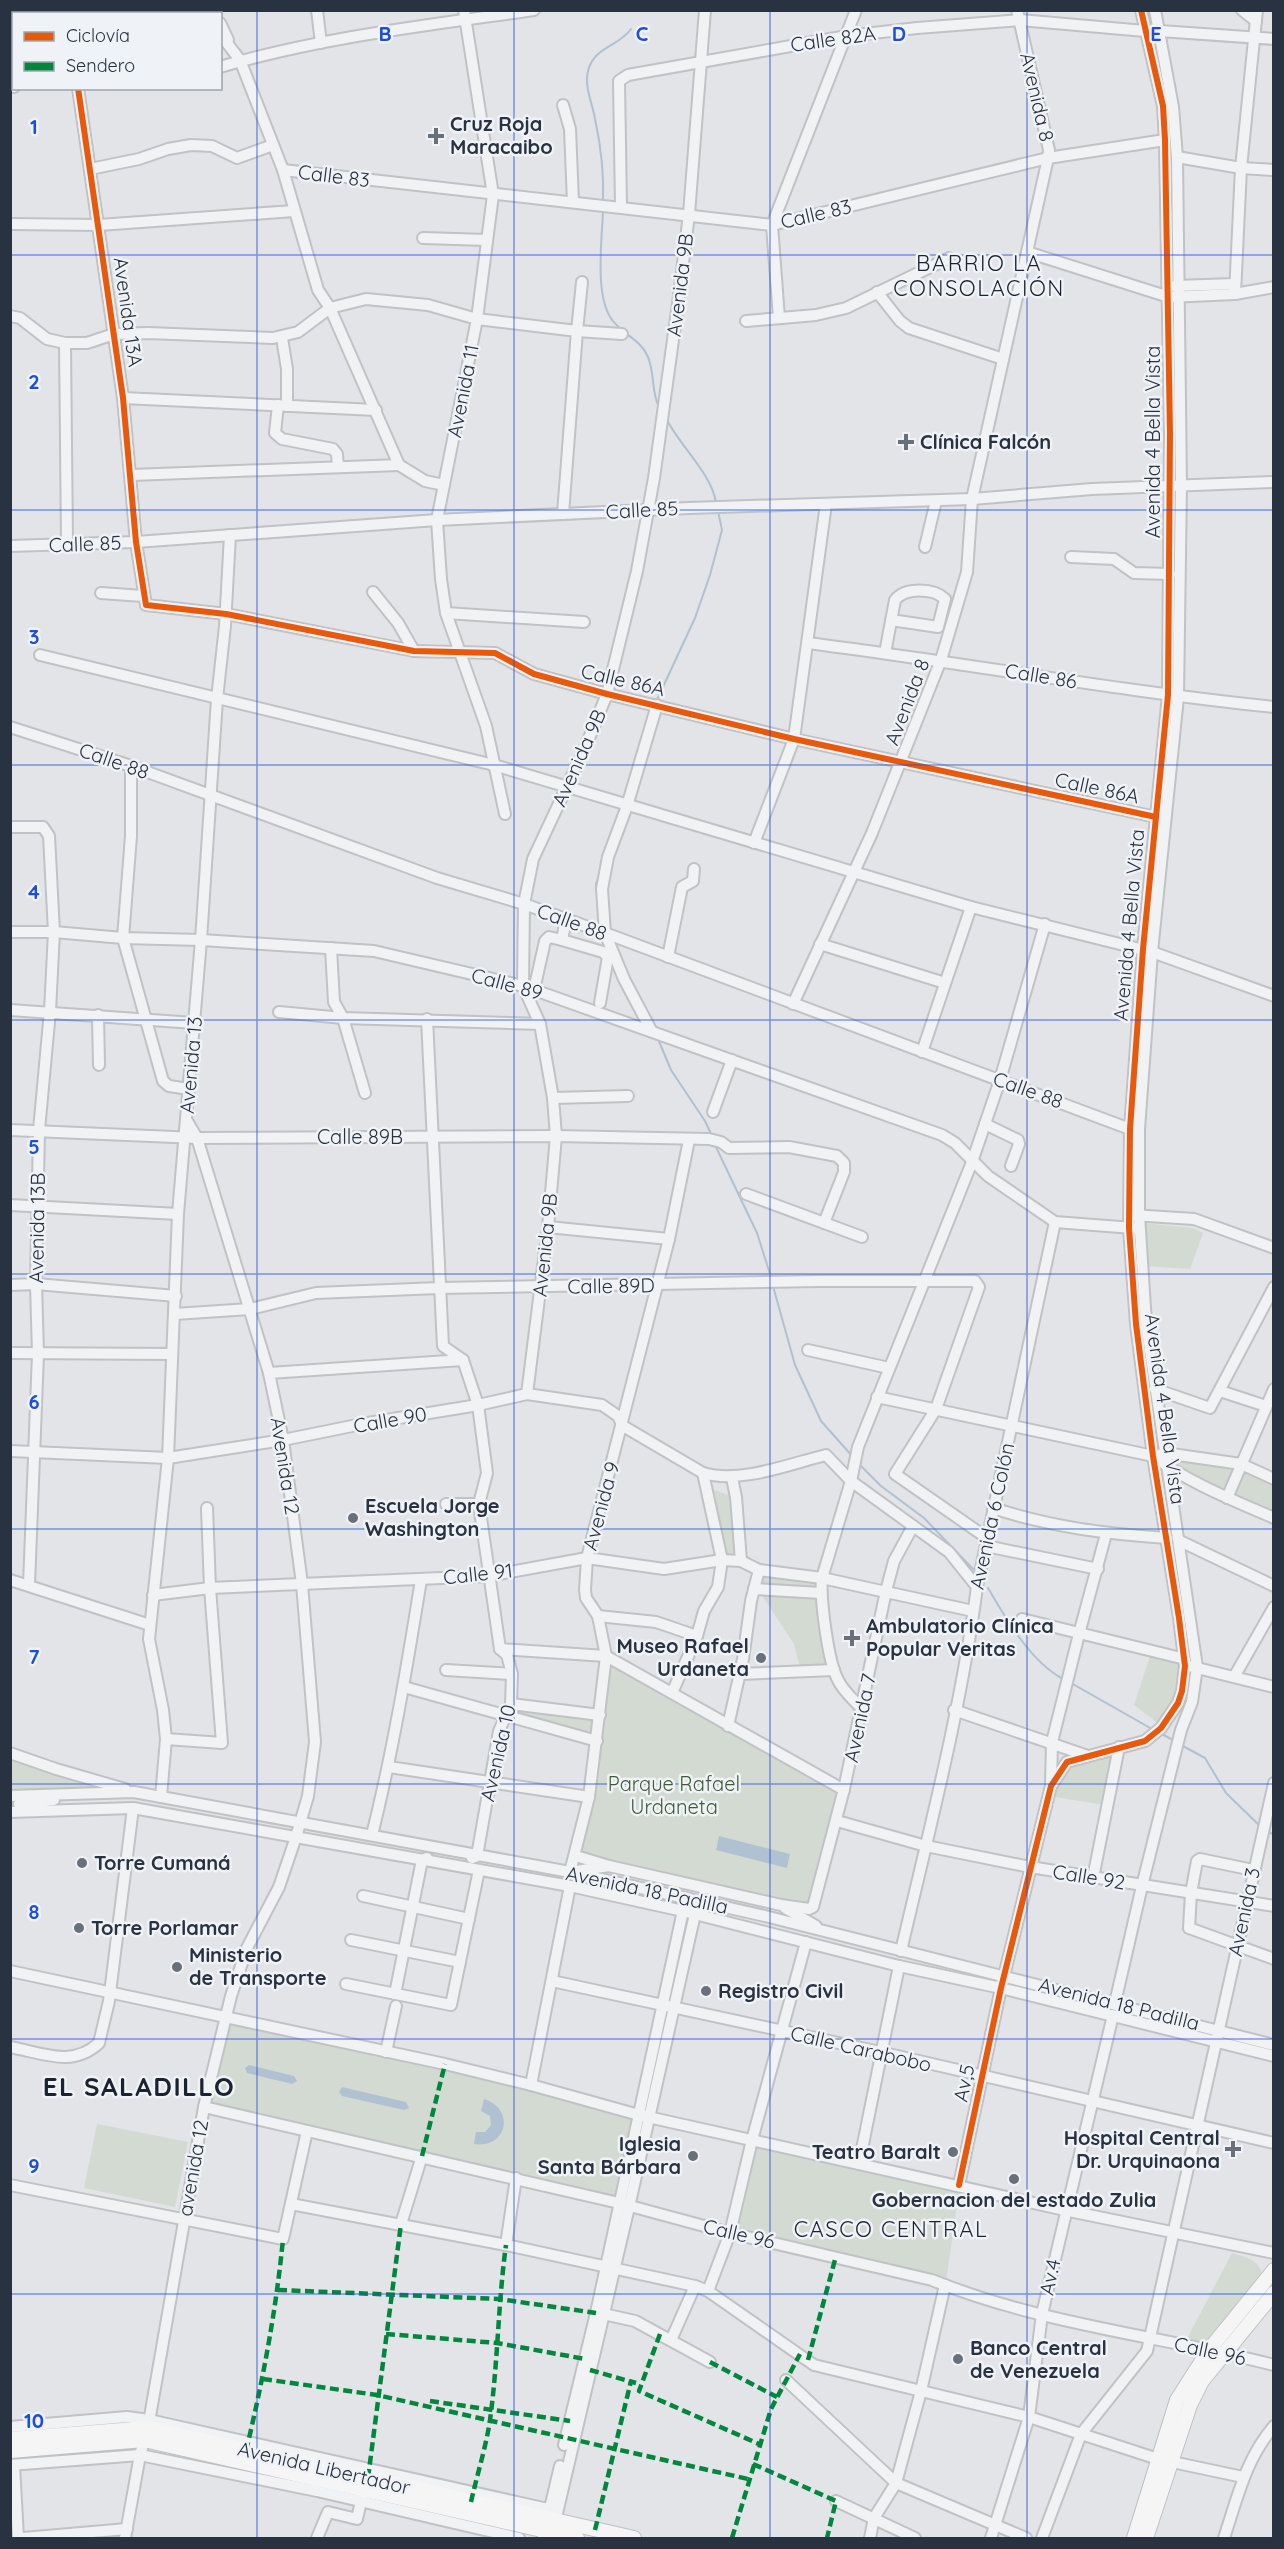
<svg xmlns="http://www.w3.org/2000/svg" width="1284" height="2549" font-family="Quicksand,sans-serif">
<rect width="100%" height="100%" fill="#e2e4e7"/>
<g fill="#d3dad2">
<polygon points="1143,1223 1193,1228 1203,1233 1190,1269 1142,1266"/>
<polygon points="1171,1459 1234,1470 1225,1490 1170,1464"/>
<polygon points="1245,1471 1273,1484 1273,1512 1234,1494"/>
<polygon points="714,1490 734,1497 734,1554 725,1554"/>
<polygon points="763,1575 817,1580 815,1590 760,1585"/>
<polygon points="761,1594 815,1598 830,1667 800,1667 794,1644"/>
<polygon points="1150,1656 1180,1664 1175,1694 1159,1724 1134,1705"/>
<polygon points="603,1658 843,1788 815,1905 805,1910 587,1857 577,1849"/>
<polygon points="518,1707 594,1717 592,1736 515,1715"/>
<path d="M1109 1755 1113 1760 1105 1805 1055 1797C1064 1765 1080 1761 1109 1755Z"/>
<polygon points="11,1759 101,1789 11,1790"/>
<polygon points="230,2019 645,2117 625,2204 210,2103"/>
<polygon points="97,2124 188,2142 175,2207 84,2188"/>
<polygon points="751,2144 959,2191 946,2282 730,2233"/>
<path d="M1232 2253C1247 2258 1260 2259 1262 2276L1206 2343 1187 2339Z"/>
</g>
<g fill="#b0c1d1">
<polygon points="719,1836 790,1854 787,1868 716,1850"/>
<polygon points="249,2065 294,2076 297,2081 292,2084 247,2073 245,2068"/>
<polygon points="342,2087 406,2102 409,2108 404,2110 342,2096 339,2092"/>
<path d="M484 2099C516 2109 507 2149 474 2144L476 2132H485L491 2125 490 2116 481 2111Z"/>
</g>
<g fill="none" stroke-linecap="round" stroke-linejoin="round">
<g stroke="#b0c1d1" stroke-width="2">
<path d="M603 202C604 174 601 146 595 119 592 101 582 83 590 65 599 46 620 45 631 29"/>
<path d="M603 211C602 240 594 298 613 321 624 335 641 340 648 357 655 374 651 392 659 407"/>
<path d="M667 420C680 446 712 474 716 503"/>
<polyline points="656,702 695,618 710,575 722,530 718,511"/>
<polyline points="597,893 596,884 601,870"/>
<polyline points="658,1039 671,1070 705,1121 712,1136"/>
<polyline points="715,1145 757,1233 771,1277"/>
<polyline points="773,1286 795,1365 821,1421 853,1457"/>
<polyline points="859,1464 881,1486 924,1518 973,1569"/>
<path d="M988 1588C1006 1619 1031 1662 1063 1679"/>
<polyline points="1071,1683 1152,1729"/>
<polyline points="1160,1733 1173,1740"/>
<polyline points="1181,1745 1205,1758 1226,1793 1261,1827"/>
<polyline points="1266,1830 1274,1835"/>
</g>
<g stroke="#c0c2c5" stroke-width="14">
<g id="minor">
<polyline points="64,10 64,14"/>
<polyline points="111,10 117,14"/>
<polyline points="198,10 200,14"/>
<polyline points="215,10 216,14"/>
<polyline points="317,10 321,43"/>
<polyline points="464,10 493,195 477,319 437,520 441,579 446,613 486,726 505,814"/>
<polyline points="1242,10 1256,21"/>
<polyline points="220,23 228,40"/>
<polyline points="1160,31 1274,39"/>
<polyline points="220,34 240,60 283,170 318,290 330,308 399,465 425,481 444,485"/>
<path d="M220 67C322 37 429 25 534 10"/>
<polyline points="10,87 14,87"/>
<polyline points="78,88 123,398 136,542 146,605 226,614 414,651 495,653 534,674 607,694 794,739 1156,817"/>
<polyline points="563,105 570,129 573,202"/>
<polyline points="1177,157 1241,168 1274,170"/>
<polyline points="90,169 139,159 168,149 191,145 212,146 237,158 273,145"/>
<polyline points="283,170 772,225 1048,158 1165,140"/>
<polyline points="621,207 619,81 628,75 847,36 917,28 1020,20 1145,31"/>
<polyline points="10,224 99,225 294,211"/>
<polyline points="423,238 487,240"/>
<polyline points="1027,252 1169,297 1235,294 1274,287"/>
<polyline points="582,282 577,331 622,334"/>
<polyline points="1175,286 1235,284"/>
<polyline points="877,292 900,321 909,328 1003,359"/>
<polyline points="1235,294 1241,168 1257,10"/>
<polyline points="10,316 20,318 47,339 65,343 87,343 114,334 148,333 273,338 298,332 330,308 366,299 428,305 477,319 577,331 563,514"/>
<polyline points="779,318 772,225 856,10"/>
<polyline points="746,321 816,315 846,308 949,258"/>
<polyline points="282,338 287,369 287,406"/>
<polyline points="65,343 67,544"/>
<polyline points="123,398 376,410"/>
<polyline points="278,405 275,433 282,439 333,449 337,454 338,467"/>
<polyline points="132,475 399,465"/>
<polyline points="10,546 136,542 437,520 689,508 972,499 1092,489 1274,482"/>
<polyline points="925,547 936,501"/>
<polyline points="1071,557 1114,559 1134,573 1170,574"/>
<polyline points="373,592 398,623 414,651"/>
<polyline points="101,593 143,596"/>
<polyline points="446,613 584,622"/>
<path d="M808 643C964 663 1118 691 1274 707"/>
<path d="M885 653 895 600C905 587 934 588 945 599L938 627 891 620"/>
<polyline points="40,655 494,765 971,907 1152,952 1274,996"/>
<polyline points="10,727 131,766 437,878 524,904 605,933 1130,1129"/>
<polyline points="131,766 131,836 123,938 163,1081 169,1086 189,1089"/>
<polyline points="10,827 43,827 49,836 54,932 50,1011 39,1130 36,1284 38,1354 29,1585"/>
<polyline points="754,843 794,739 826,504"/>
<polyline points="566,919 562,940 603,952 608,957 600,1003"/>
<polyline points="10,932 54,932 123,938 201,940 374,951 523,986 942,1135 955,1143 988,1176 1055,1222 1133,1228"/>
<polyline points="820,944 945,983"/>
<polyline points="331,948 334,1002 343,1018 365,1093"/>
<polyline points="668,957 682,887 693,881 694,869"/>
<polyline points="536,981 545,941 549,937 562,940"/>
<polyline points="793,1004 872,833 941,660 967,572 972,499 1048,158 1049,150 1017,10"/>
<polyline points="10,1010 194,1023"/>
<polyline points="279,1012 343,1018 540,1024"/>
<polyline points="98,1015 99,1065"/>
<polyline points="427,1019 443,1346 463,1360 478,1405 487,1473 479,1504 500,1649 507,1655 512,1674 511,1704 499,1731 477,1856 472,1858"/>
<polyline points="651,1030 624,979 605,933 602,889 608,857 627,806 657,705"/>
<polyline points="922,1052 971,907"/>
<polyline points="553,1098 628,1096"/>
<polyline points="713,1112 732,1060"/>
<polyline points="985,1124 1018,1140 1019,1144 1011,1166"/>
<polyline points="10,1130 197,1138 556,1136 709,1139 721,1142 729,1148 789,1147 837,1156 844,1163 844,1172 824,1223"/>
<polyline points="746,1194 862,1237"/>
<polyline points="10,1205 178,1214"/>
<polyline points="1132,1215 1194,1219 1274,1248"/>
<polyline points="548,1227 669,1239"/>
<polyline points="10,1285 36,1284 176,1296"/>
<polyline points="175,1314 250,1309 316,1293 439,1288 820,1281 975,1281 979,1287 936,1409 895,1474 987,1538"/>
<polyline points="808,1350 889,1368"/>
<polyline points="10,1353 172,1354"/>
<polyline points="269,1373 463,1360"/>
<polyline points="1155,1389 1210,1408 1274,1287"/>
<polyline points="1220,1391 1266,1406"/>
<polyline points="527,1394 548,1227 556,1136 553,1098 540,1024 523,986 524,904 533,859 585,748 607,694 637,571 654,478 679,296 689,214 705,10"/>
<path d="M877 1397 1153 1456C1189 1483 1233 1500 1274 1518"/>
<path d="M10 1451 168 1458 283 1440 362 1424 478 1405 527 1394 602 1405 618 1416 623 1426 703 1473C740 1484 789 1464 826 1455L851 1481 949 1552 977 1587"/>
<polyline points="1159,1455 1165,1453 1241,1464 1274,1479"/>
<polyline points="732,1478 736,1497 741,1561"/>
<polyline points="1227,1498 1274,1389"/>
<polyline points="446,1504 479,1504"/>
<polyline points="207,1508 210,1588 488,1576 587,1558 664,1569 722,1560 741,1561 759,1570 822,1578 973,1611"/>
<path d="M993 1508C1051 1527 1106 1534 1167 1538"/>
<polyline points="1180,1541 1274,1586"/>
<polyline points="986,1546 1098,1569"/>
<polyline points="10,1580 150,1625"/>
<polyline points="754,1589 821,1593"/>
<polyline points="153,1595 210,1588 222,1743 166,1739"/>
<polyline points="598,1616 656,1622 697,1636"/>
<polyline points="1022,1619 1185,1659"/>
<polyline points="500,1649 606,1656 844,1790"/>
<polyline points="1189,1666 1274,1687"/>
<polyline points="446,1670 512,1674"/>
<polyline points="740,1674 834,1670"/>
<polyline points="1234,1677 1274,1607"/>
<polyline points="404,1687 597,1741"/>
<polyline points="672,1693 697,1636 704,1611 718,1587 722,1560 703,1473"/>
<polyline points="511,1704 600,1715"/>
<path d="M862 1709C854 1700 843 1691 838 1680 828 1662 820 1599 822 1578L851 1481 858 1447 972 1162 1000 1080 1045 924"/>
<polyline points="954,1710 1088,1756"/>
<polyline points="728,1726 743,1659 751,1601 759,1570"/>
<polyline points="10,1753 56,1769 125,1789"/>
<polyline points="389,1767 589,1797"/>
<polyline points="1051,1785 1052,1742 1079,1634 1106,1534"/>
<polyline points="10,1796 134,1792 570,1872 765,1916 1274,2045"/>
<polyline points="161,1797 166,1739 163,1710 149,1639 168,1458 178,1214 201,940 217,699 225,626 230,535"/>
<polyline points="19,1804 54,1800"/>
<polyline points="10,1812 133,1808 570,1886 683,1911 899,1966 1001,1988 1274,2056"/>
<polyline points="837,1821 926,1846 1030,1867 1274,1906"/>
<path d="M372 1835C393 1751 407 1666 421 1580"/>
<polyline points="576,1856 609,1866 781,1905 809,1909 813,1907 844,1789 886,1591 894,1561 913,1526"/>
<polyline points="609,1866 570,1872 589,1797 606,1656 598,1616 586,1598 585,1590 587,1558 669,1239 689,1140"/>
<polyline points="1253,1870 1200,1859 1197,1861 1191,1893 1189,1928 1274,1959"/>
<polyline points="1093,1878 1119,1747"/>
<polyline points="363,1896 469,1919"/>
<polyline points="785,1908 816,1926"/>
<polyline points="351,1940 460,1962"/>
<path d="M901 1951C929 1831 961 1709 977 1587L1055 1222"/>
<polyline points="10,1971 445,2064 531,2085 639,2115 1074,2212 1274,2253"/>
<polyline points="552,1981 880,2052 1274,2143"/>
<polyline points="346,1984 451,2005 479,1870"/>
<polyline points="395,1994 422,1860 427,1858"/>
<polyline points="1115,2003 1142,1886 1181,1730 1192,1702 1197,1667 1146,1323 1139,1215 1139,1129 1152,952 1178,697 1181,485 1177,157 1173,107 1155,10"/>
<path d="M10 2047C43 2053 72 2068 99 2043L109 2001 133 1808"/>
<polyline points="386,2052 396,2006"/>
<polyline points="531,2085 570,1886"/>
<path d="M204 2107 619 2203 730 2233 932 2280C1040 2324 1160 2336 1274 2365"/>
<polyline points="859,2164 899,1966"/>
<polyline points="10,2185 283,2239 307,2131"/>
<polyline points="959,2185 1001,1988 1051,1786 1067,1762 1145,1741 1161,1728 1178,1703 1182,1691 1185,1666 1179,1618 1153,1456 1136,1324 1129,1228 1130,1129 1143,949 1168,695 1170,433 1165,140 1163,106 1141,10"/>
<polyline points="291,2204 506,2245 695,2286 708,2291 814,2365 1029,2417 1158,2459 1243,2477"/>
<polyline points="401,2224 422,2156"/>
<polyline points="506,2245 516,2178"/>
<polyline points="708,2291 730,2233 752,2140 806,1942"/>
<polyline points="599,2313 635,2321 710,2362"/>
<polyline points="671,2340 695,2286"/>
<polyline points="786,2380 896,2483 1026,2538"/>
<polyline points="10,2427 127,2417 149,2420 557,2511"/>
<polyline points="564,2445 596,2313 684,1906"/>
<polyline points="10,2465 140,2455 317,2491 519,2538"/>
<polyline points="14,2465 18,2538"/>
<polyline points="836,2501 915,2538"/>
<polyline points="554,2526 629,2207 695,1914 701,1911"/>
<polyline points="23,2538 127,2529"/>
<polyline points="125,2538 140,2455 148,2428 204,2107 231,1996 247,1948 279,1887 296,1837 308,1796 315,1742 302,1584 283,1440 269,1373 197,1138 187,1121"/>
<polyline points="317,2538 328,2512 357,2519 362,2497"/>
<polyline points="543,2538 560,2466"/>
<polyline points="870,2538 874,2518 896,2483 921,2391 945,2285"/>
<polyline points="991,2538 1029,2417 1042,2314 1113,2015"/>
<polyline points="1042,2538 1081,2434 1147,2351 1274,1783"/>
<path d="M1224 2538C1237 2499 1246 2458 1274 2426"/>
</g>
</g>
<g stroke="#bec1c4" stroke-width="16">
<g id="major">
<polyline points="10,2439 148,2428 634,2538"/>
<polyline points="10,2451 144,2440 577,2538"/>
<polyline points="1134,2538 1177,2400 1209,2350 1274,2270"/>
<polyline points="1146,2538 1190,2405 1202,2381 1274,2293"/>
</g>
</g>
<use href="#minor" stroke="#f1f2f3" stroke-width="10"/>
<use href="#major" stroke="#f5f5f6" stroke-width="14"/>
<g stroke="#00873e" stroke-width="4.5" stroke-dasharray="9 4.5" stroke-linecap="butt">
<polyline points="422,2156 445,2064"/>
<polyline points="278,2290 499,2299 596,2313"/>
<polyline points="386,2334 497,2343 585,2359"/>
<polyline points="660,2334 639,2391 759,2444"/>
<polyline points="808,2360 836,2256"/>
<polyline points="710,2362 777,2397"/>
<polyline points="590,2370 636,2383"/>
<polyline points="263,2379 377,2395 748,2479"/>
<polyline points="430,2401 570,2421"/>
<path d="M246 2451C263 2380 276 2311 283 2239"/>
<polyline points="753,2464 836,2501 827,2538"/>
<polyline points="368,2478 401,2224"/>
<path d="M471 2502C477 2475 486 2447 490 2420 498 2362 498 2303 506 2245"/>
<polyline points="595,2530 631,2381"/>
<polyline points="732,2538 771,2409 800,2354"/>
</g>
<g stroke="#eff2f6" stroke-width="10">
<g id="cycleway">
<polyline points="78,88 123,398 136,542 146,605 226,614 414,651 495,653 534,674 607,694 794,739 1156,817"/>
<polyline points="959,2185 1001,1988 1051,1786 1067,1762 1145,1741 1161,1728 1178,1703 1182,1691 1185,1666 1179,1618 1153,1456 1136,1324 1129,1228 1130,1129 1143,949 1168,695 1170,433 1165,140 1163,106 1141,10"/>
</g>
</g>
<use href="#cycleway" stroke="#e8590c" stroke-width="6"/>
</g>
<path fill="none" stroke="#1d4ed8" stroke-width="1.5" stroke-opacity="0.55" d="M257 10V2538M514 10V2538M770 10V2538M1027 10V2538M10 255H1274M10 510H1274M10 765H1274M10 1020H1274M10 1274H1274M10 1529H1274M10 1784H1274M10 2039H1274M10 2294H1274"/>
<g fill="#69707a" stroke="#eff2f6" stroke-width="2">
<path d="M433 127h6v6h6v6h-6v6h-6v-6h-6v-6h6z"/>
<path d="M903 433h6v6h6v6h-6v6h-6v-6h-6v-6h6z"/>
<circle cx="353" cy="1518" r="6"/>
<path d="M849 1629h6v6h6v6h-6v6h-6v-6h-6v-6h6z"/>
<circle cx="761" cy="1658" r="6"/>
<circle cx="82" cy="1863" r="6"/>
<circle cx="79" cy="1928" r="6"/>
<circle cx="177" cy="1967" r="6"/>
<circle cx="706" cy="1991" r="6"/>
<path d="M1230 2140h6v6h6v6h-6v6h-6v-6h-6v-6h6z"/>
<circle cx="953" cy="2152" r="6"/>
<circle cx="693" cy="2156" r="6"/>
<circle cx="1014" cy="2179" r="6"/>
<circle cx="958" cy="2359" r="6"/>
</g>
<g text-anchor="middle" stroke-width="5" stroke-linejoin="round" paint-order="stroke">
<g font-size="20" fill="#283240" stroke="#eff2f6">
<text transform="translate(833 39) rotate(-8)" y="7">Calle 82A</text>
<text transform="translate(1037 97) rotate(77)" y="7">Avenida 8</text>
<text transform="translate(334 176) rotate(7)" y="7">Calle 83</text>
<text transform="translate(816 214) rotate(-13)" y="7">Calle 83</text>
<text transform="translate(680 285) rotate(-83)" y="7">Avenida 9B</text>
<text transform="translate(128 312) rotate(82)" y="7">Avenida 13A</text>
<text transform="translate(463 391) rotate(-79)" y="7">Avenida 11</text>
<text transform="translate(1153 442) rotate(-90)" y="7">Avenida 4 Bella Vista</text>
<text transform="translate(642 510) rotate(-3)" y="7">Calle 85</text>
<text transform="translate(85 544) rotate(-2)" y="7">Calle 85</text>
<text transform="translate(1041 676) rotate(9)" y="7">Calle 86</text>
<text transform="translate(623 680) rotate(13)" y="7">Calle 86A</text>
<text transform="translate(907 702) rotate(-69)" y="7">Avenida 8</text>
<text transform="translate(579 758) rotate(-66)" y="7">Avenida 9B</text>
<text transform="translate(114 761) rotate(19)" y="7">Calle 88</text>
<text transform="translate(1097 788) rotate(12)" y="7">Calle 86A</text>
<text transform="translate(572 922) rotate(20)" y="7">Calle 88</text>
<text transform="translate(1129 925) rotate(-85)" y="7">Avenida 4 Bella Vista</text>
<text transform="translate(507 984) rotate(15)" y="7">Calle 89</text>
<text transform="translate(191 1065) rotate(-85)" y="7">Avenida 13</text>
<text transform="translate(1028 1090) rotate(20)" y="7">Calle 88</text>
<text x="360" y="1144">Calle 89B</text>
<text transform="translate(37 1228) rotate(-89)" y="7">Avenida 13B</text>
<text transform="translate(545 1245) rotate(-84)" y="7">Avenida 9B</text>
<text transform="translate(611 1286) rotate(-1)" y="7">Calle 89D</text>
<text transform="translate(1165 1409) rotate(82)" y="7">Avenida 4 Bella Vista</text>
<text transform="translate(390 1420) rotate(-10)" y="7">Calle 90</text>
<text transform="translate(285 1466) rotate(81)" y="7">Avenida 12</text>
<text transform="translate(601 1506) rotate(-75)" y="7">Avenida 9</text>
<text transform="translate(992 1516) rotate(-78)" y="7">Avenida 6 Colón</text>
<text transform="translate(478 1574) rotate(-6)" y="7">Calle 91</text>
<text transform="translate(860 1718) rotate(-78)" y="7">Avenida 7</text>
<text transform="translate(498 1753) rotate(-77)" y="7">Avenida 10</text>
<text transform="translate(1089 1877) rotate(9)" y="7">Calle 92</text>
<text transform="translate(647 1890) rotate(12)" y="7">Avenida 18 Padilla</text>
<text transform="translate(1244 1912) rotate(-78)" y="7">Avenida 3</text>
<text transform="translate(1119 2004) rotate(14)" y="7">Avenida 18 Padilla</text>
<text transform="translate(861 2049) rotate(13)" y="7">Calle Carabobo</text>
<text transform="translate(964 2083) rotate(-78)" y="7">Av,5</text>
<text transform="translate(193 2168) rotate(-80)" y="7">avenida 12</text>
<text transform="translate(739 2234) rotate(13)" y="7">Calle 96</text>
<text transform="translate(1050 2277) rotate(-78)" y="7">Av.4</text>
<text transform="translate(1210 2351) rotate(12)" y="7">Calle 96</text>
<text transform="translate(324 2468) rotate(13)" y="7">Avenida Libertador</text>
</g>
<g font-size="20" font-weight="bold" fill="#283240" stroke="#eff2f6" text-anchor="start">
<text x="450" y="131">Cruz Roja<tspan x="450" dy="23">Maracaibo</tspan></text>
<text x="920" y="449">Clínica Falcón</text>
<text x="365" y="1513">Escuela Jorge<tspan x="365" dy="23">Washington</tspan></text>
<text x="866" y="1633">Ambulatorio Clínica<tspan x="866" dy="23">Popular Veritas</tspan></text>
<text x="749" y="1653" text-anchor="end">Museo Rafael<tspan x="749" dy="23">Urdaneta</tspan></text>
<text x="94" y="1870">Torre Cumaná</text>
<text x="91" y="1935">Torre Porlamar</text>
<text x="189" y="1962">Ministerio<tspan x="189" dy="23">de Transporte</tspan></text>
<text x="718" y="1998">Registro Civil</text>
<text x="1220" y="2145" text-anchor="end">Hospital Central<tspan x="1220" dy="23">Dr. Urquinaona</tspan></text>
<text x="681" y="2151" text-anchor="end">Iglesia<tspan x="681" dy="23">Santa Bárbara</tspan></text>
<text x="941" y="2159" text-anchor="end">Teatro Baralt</text>
<text x="1014" y="2207" text-anchor="middle">Gobernacion del estado Zulia</text>
<text x="970" y="2355">Banco Central<tspan x="970" dy="23">de Venezuela</tspan></text>
</g>
<g font-size="20" fill="#3e5b36" stroke="#eff2f6">
<text x="674" y="1791">Parque Rafael<tspan x="674" dy="23">Urdaneta</tspan></text>
</g>
<g font-size="22" letter-spacing="1.5" fill="#1b2331" stroke="#eff2f6">
<text x="979" y="271">BARRIO LA<tspan x="979" dy="25">CONSOLACIÓN</tspan></text>
<text x="891" y="2237">CASCO CENTRAL</text>
</g>
<g font-size="26" font-weight="bold" letter-spacing="1.5" fill="#1b2331" stroke="#eff2f6">
<text x="139" y="2096">EL SALADILLO</text>
</g>
</g>
<g font-size="20" text-anchor="middle" font-weight="bold" fill="#1d4ed8" stroke="#eff2f6" stroke-width="5" stroke-linejoin="round" paint-order="stroke">
<text x="385" y="41">B</text>
<text x="642" y="41">C</text>
<text x="899" y="41">D</text>
<text x="1156" y="41">E</text>
<text x="34" y="134">1</text>
<text x="34" y="389">2</text>
<text x="34" y="644">3</text>
<text x="34" y="899">4</text>
<text x="34" y="1154">5</text>
<text x="34" y="1409">6</text>
<text x="34" y="1664">7</text>
<text x="34" y="1919">8</text>
<text x="34" y="2173">9</text>
<text x="34" y="2428">10</text>
</g>
<rect width="1284" height="2549" fill="none" stroke="#283240" stroke-width="24"/>
<rect x="12" y="12" width="210" height="78" fill="#eff2f6" stroke="#9fa5ad" stroke-width="1.5"/>
<rect x="24" y="32" width="30" height="9" fill="#e8590c" stroke="#9fa5ad" stroke-width="1.5"/>
<text x="66" y="42" font-size="18" fill="#283240">Ciclovía</text>
<rect x="24" y="62" width="30" height="9" fill="#00873e" stroke="#9fa5ad" stroke-width="1.5"/>
<text x="66" y="72" font-size="18" fill="#283240">Sendero</text>
</svg>
